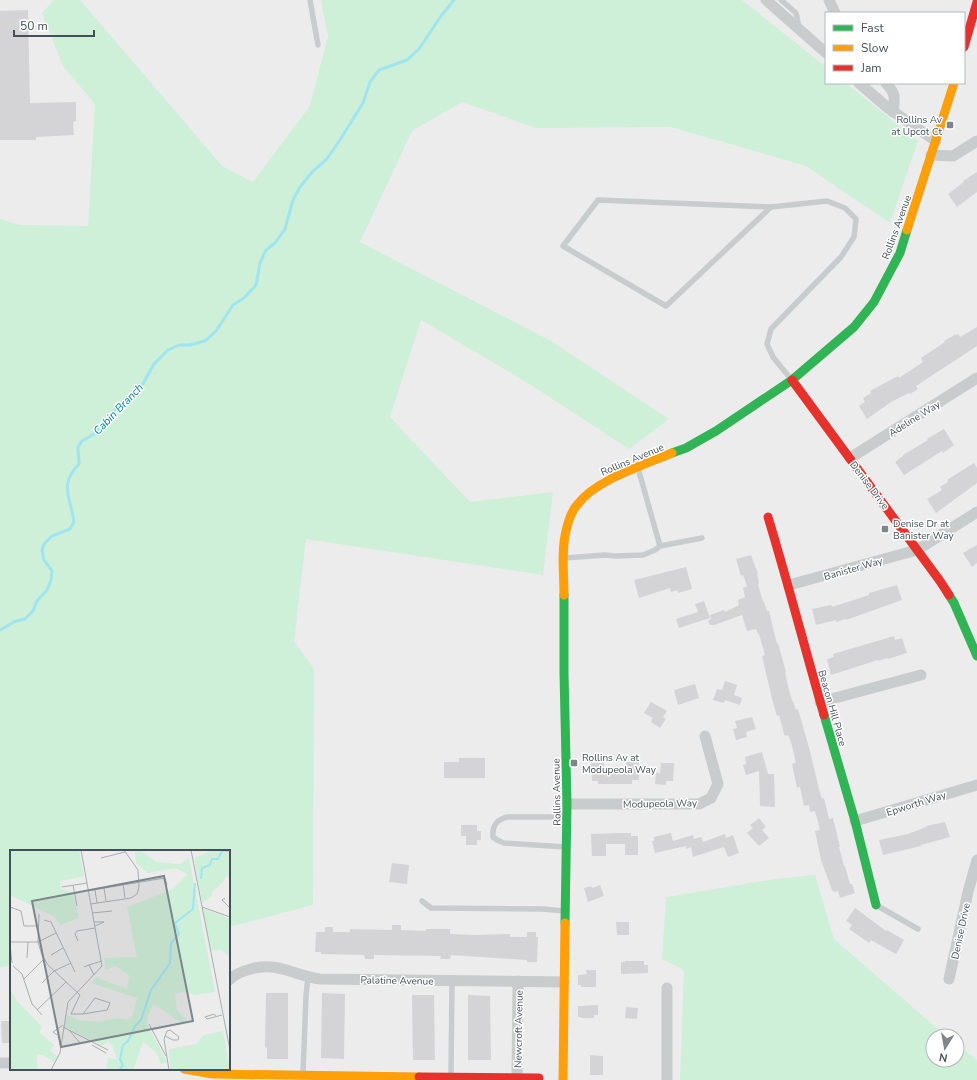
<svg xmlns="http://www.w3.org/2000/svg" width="977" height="1080" font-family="'Nunito Sans',sans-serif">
<rect width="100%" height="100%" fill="#edecec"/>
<g fill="#ceefd8">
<polygon points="54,0 80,0 222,166 253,182 310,106 328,36 321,0 742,0 826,67 826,83 846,83 918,141 890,223 806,166 671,127 536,128 462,102 412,131 360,242 551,341 669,419 629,449 531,385 421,320 390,417 470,502 553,492 543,575 306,539 294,641 314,669 313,905 229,927 229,851 11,851 11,966 0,967 0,219 19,225 88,226 95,104 63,66 42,13"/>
<polygon points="815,875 834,939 946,1036 933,1036 933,1060 957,1060 957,1045 977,1060 977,1080 680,1080 684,970 662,959 666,897 769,880"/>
</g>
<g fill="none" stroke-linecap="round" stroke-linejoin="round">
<path stroke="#9fe5f0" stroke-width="3" d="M0 630 16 621 25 619 33 611 37 601 47 590 51 580 52 571 44 560 42 550 44 544 52 536 70 529 74 522C71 497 58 486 79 464L78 447 82 441 94 434 124 400 134 395 140 389 154 364 168 350 179 345H190L205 341 216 331 233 305 244 298 256 285 260 263 266 250 275 243 285 229 293 200 300 187 313 171 326 160 338 143 363 103 370 82 379 70 407 60 419 49 441 16 454 0"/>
</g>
<g fill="#d4d4d7">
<polygon points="28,10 30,103 76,102 76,121 73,122 74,135 36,137 36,140 0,140 0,11"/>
<polygon points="977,172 977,192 957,207 948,194 964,182 963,181"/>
<polygon points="977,327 977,346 916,386 918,389 910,394 909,393 891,402 867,419 859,406 865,402 863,398 871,393 870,391 898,376 899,378 923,362 921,358 945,342 944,341 956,334 956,335 958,334 960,337"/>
<polygon points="944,429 954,445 943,453 942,451 904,475 895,462 903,456 903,455 928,440 927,439"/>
<polygon points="974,463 977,468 977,483 936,513 927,499 942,490 940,487 948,482 947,480"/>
<polygon points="977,545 977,563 972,567 963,553"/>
<polygon points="751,555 758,574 757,574 759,583 758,584 763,602 764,602 767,611 769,611 777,644 778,643 786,672 785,672 787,682 792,701 793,701 796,710 798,709 810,751 819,789 822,799 824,798 829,819 833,818 840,847 839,847 844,866 845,866 850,884 852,884 855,893 840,898 838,891 834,892 832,890 821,860 815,831 820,830 815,811 810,812 809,805 804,806 800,787 797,788 792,764 796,763 791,742 788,735 785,736 784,734 779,715 777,716 772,699 762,656 765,655 759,634 758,634 756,629 747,631 742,615 714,625 710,625 708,621 711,619 710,615 724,610 725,612 739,605 738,600 745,597 743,588 747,586 743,575 741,576 736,559"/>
<polygon points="686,567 692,589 678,593 677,590 671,592 670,588 639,598 634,580"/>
<polygon points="897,585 902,600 846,620 845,619 836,622 836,620 816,625 812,609 831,605 832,607 860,598 869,595 869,593"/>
<polygon points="704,601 710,618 679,628 676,619 698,612 695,604"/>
<polygon points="894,636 895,640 902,638 907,653 888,659 887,658 878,661 878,660 831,675 827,659 834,657 833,654"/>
<polygon points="725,681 737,685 734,695 742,698 740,705 725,700 724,703 713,700 717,689 722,690"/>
<polygon points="695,684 699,698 678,705 674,690"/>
<polygon points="651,702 667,711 663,717 666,719 660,728 651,722 653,718 644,713"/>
<polygon points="752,717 756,729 746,732 747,737 736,740 733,729 737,728 735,721"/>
<polygon points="762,752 768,774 774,774 775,807 760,806 759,771 746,775 743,765 746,764 745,757"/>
<polygon points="459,758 485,758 485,778 444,778 444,762 459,762"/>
<polygon points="626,762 639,762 639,780 632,780 632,784 598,784 598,781 592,781 591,763 604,763 604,773 617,773 626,772"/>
<polygon points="661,763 674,763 673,781 666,781 666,785 655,784 656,773 660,773"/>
<polygon points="759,818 766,827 762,830 769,838 759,846 747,833 753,828 750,825"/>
<polygon points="945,822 950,837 921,845 921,846 883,855 879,840 908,834 926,827 926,826"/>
<polygon points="461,825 477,825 477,831 481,831 481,840 477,840 477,845 466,845 466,836 461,836"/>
<polygon points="620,833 631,833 631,836 638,836 638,855 625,855 625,844 606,844 606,856 592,856 591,834"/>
<polygon points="671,833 673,841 693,835 694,839 701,837 703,842 725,834 726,838 733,835 739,853 728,857 724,847 693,857 691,847 686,849 686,846 655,853 652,841 654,841 654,837"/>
<polygon points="392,863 409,865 407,884 389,882"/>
<polygon points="600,885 604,896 588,902 584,888 591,886 592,888"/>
<polygon points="855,908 886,931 887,930 904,940 896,954 871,940 869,943 849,929 852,925 846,921"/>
<polygon points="616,922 629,922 629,935 617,935"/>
<polygon points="392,925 401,925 401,930 426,931 426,929 450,929 450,934 477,935 510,934 510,937 527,937 527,932 536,932 536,937 538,937 537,962 527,962 527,960 451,955 450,959 440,959 441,956 374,955 374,959 365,959 364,955 321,954 321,952 315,952 316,932 325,932 325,927 333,927 333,932 350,932 350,929 392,930"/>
<polygon points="625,961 644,961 644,965 648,965 648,973 621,974 621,962 625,962"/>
<polygon points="586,970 596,970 596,987 581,987 581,985 578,985 578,975 587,974"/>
<polygon points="266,993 288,993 288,1059 267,1059 267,1048 265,1047"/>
<polygon points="322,993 345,994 344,1059 321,1058"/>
<polygon points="412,995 434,995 435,1060 413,1060"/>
<polygon points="468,995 490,996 491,1060 468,1060"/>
<polygon points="598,1005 598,1015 594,1015 594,1018 581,1018 581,1017 578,1017 578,1006"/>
<polygon points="626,1007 638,1008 637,1019 625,1018"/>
<polygon points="1,1021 11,1021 11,1043 2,1043"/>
<polygon points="590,1055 603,1056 603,1075 590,1075"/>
</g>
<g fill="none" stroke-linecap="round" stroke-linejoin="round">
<g stroke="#c8cccd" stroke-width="5.5">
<polyline points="310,0 318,45"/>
<polyline points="781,0 796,13 799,27"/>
<polyline points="771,207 598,200 563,246 666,306 771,207 827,201 845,208 856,219 854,237 841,257 771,329 767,344 773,357 790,378"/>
<polyline points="638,468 660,546 702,538"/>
<polyline points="565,558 605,555 615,556 643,555 655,550 660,546"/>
<path d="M565 847 504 843 497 840 493 837C492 826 496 820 507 817H566"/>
<polyline points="422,901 431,908 542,909 565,911"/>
<polyline points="876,905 918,929"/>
<polyline points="303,1073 306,996 308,977"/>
<polyline points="451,1075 452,981"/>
</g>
<g stroke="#c8cccd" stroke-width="11">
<polyline points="766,0 826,53"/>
<polyline points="829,0 835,13"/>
<polyline points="859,83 888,108 936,141"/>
<path d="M886 83C896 94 895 97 893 112"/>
<polyline points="931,155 953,156 977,141"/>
<polyline points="850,458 977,378"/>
<polyline points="789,585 917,550 977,512"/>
<polyline points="820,702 921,675"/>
<polyline points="567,804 699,804 711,798 718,784 705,736"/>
<polyline points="855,821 977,785"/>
<polyline points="949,979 968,892 977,860"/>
<path d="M229 980C235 974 243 971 251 969 277 961 295 976 320 979L564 982"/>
<polyline points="0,1063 11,1063"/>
<polyline points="517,1078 518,981"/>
<polyline points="667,1080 667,988"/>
</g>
<g stroke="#30b455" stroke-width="9">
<polyline points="672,453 686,448 716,431 792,380 854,327 874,302 900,253 907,230"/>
<polyline points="564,595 564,673 567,804 565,923"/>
<polyline points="949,595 954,603 977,656"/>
<polyline points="824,715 855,821 876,905"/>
</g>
<g stroke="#ff9f0a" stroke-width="9">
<polyline points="907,230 954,83"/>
<path d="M564 595C564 574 561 551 566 531 568 522 571 512 577 505 595 480 644 465 672 453"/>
<polyline points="184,1069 213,1074 419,1077"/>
<polyline points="563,1080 565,923"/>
</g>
<g stroke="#e5322d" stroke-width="9">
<polyline points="964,47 977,2"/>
<polyline points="792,380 940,581 949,595"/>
<path d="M768 517C788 583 805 649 824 715"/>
<polyline points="419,1077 539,1078"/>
</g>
</g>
<g fill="#7e878c" stroke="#fff" stroke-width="1.5">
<rect x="946" y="121" width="8" height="8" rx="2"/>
<rect x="881" y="525" width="8" height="8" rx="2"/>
<rect x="570" y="759" width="8" height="8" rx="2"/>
</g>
<g text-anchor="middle" stroke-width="3" stroke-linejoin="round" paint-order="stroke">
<g font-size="10" fill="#435059" stroke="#fff" text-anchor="start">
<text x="942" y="123" text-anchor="end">Rollins Av<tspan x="942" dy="12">at Upcot Ct</tspan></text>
<text x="893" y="527">Denise Dr at<tspan x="893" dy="12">Banister Way</tspan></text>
<text x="582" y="761">Rollins Av at<tspan x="582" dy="12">Modupeola Way</tspan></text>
</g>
<g font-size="10" fill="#435059" stroke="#fff">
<text transform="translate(896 227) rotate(-70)" y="4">Rollins Avenue</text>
<text transform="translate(914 418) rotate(-32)" y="4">Adeline Way</text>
<text transform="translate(632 459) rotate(-23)" y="4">Rollins Avenue</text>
<text transform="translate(870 485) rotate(53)" y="4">Denise Drive</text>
<text transform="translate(853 568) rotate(-16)" y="4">Banister Way</text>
<text transform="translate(833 708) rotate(74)" y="4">Beacon Hill Place</text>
<text transform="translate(556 792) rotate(-91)" y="4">Rollins Avenue</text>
<text transform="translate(660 803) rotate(-1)" y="4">Modupeola Way</text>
<text transform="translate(916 803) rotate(-17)" y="4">Epworth Way</text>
<text transform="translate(960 931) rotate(-78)" y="4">Denise Drive</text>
<text transform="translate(397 980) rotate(1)" y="4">Palatine Avenue</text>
<text transform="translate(518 1029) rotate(-89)" y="4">Newcroft Avenue</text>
</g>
<g font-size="11" font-style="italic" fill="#058195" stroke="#fff">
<text transform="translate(118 409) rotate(-46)" y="4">Cabin Branch</text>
</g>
</g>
<g transform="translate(10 850)">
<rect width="220" height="220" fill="#edecec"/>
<path d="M0 0H69L74 26 50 31 51 39 62 42 69 68 50 75 45 67 0 45ZM204 0H220V28L216 26 213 32 202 42V46L192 53 184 8ZM131 1 146 12 170 14 179 8 205 142 185 145 174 142 165 143 167 160 177 171 174 175 144 154 138 165 137 175 157 212 151 214 146 202 133 192 123 220H96L98 208 107 209 102 195 98 191 92 196 89 194 55 177 57 165 69 170 89 172 107 168 118 170 123 165 127 148 81 133 86 127 117 139 119 125 106 116 95 120 94 108 127 107 117 57 163 39 178 24 165 18 138 23 126 13 125 2ZM192 58 220 69V108L212 100H201ZM0 139 7 151 32 177 29 182 44 195 40 201 48 207 44 212 33 205H28L26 208 28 220H0ZM213 181 220 220H160L159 199 186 194 194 185Z" fill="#ceefd8"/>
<path fill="none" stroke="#9fe5f0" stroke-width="2" d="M191 29 192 18 200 15 202 9H208L212 1H220M109 220 113 215 110 209 113 195 118 191 125 176 131 170 141 140 160 113 161 93 169 84 165 73 183 59 185 33"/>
<path fill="none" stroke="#a9aeb1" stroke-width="1" d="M181 0 220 200M91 8 115 2M113 34 115 48M63 35 67 56M52 37 77 33M94 38 96 51M82 40 155 28 157 35M85 40 87 53M215 48 212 50 220 58M81 54 121 48 127 44 129 37 128 20 114 0M0 57 11 61 14 76H28M192 57 220 67M82 63 102 61M29 64 28 92 32 105 38 115 70 145 61 164H73L85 148 100 153 97 160 73 164M34 70 41 72 65 122M84 72H94L85 76M68 91 65 84 67 81 85 78M0 92H28L46 83M0 94 2 113M41 105 53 98M17 108 18 92M79 115 92 111M3 116 12 124 22 154 32 165M74 117 79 115 84 125M14 129 34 109M32 133 44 121 61 113M27 160 56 132M206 166 204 164 195 167 197 169 212 165M139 174 156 206M53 177 98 200M59 180 71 194M47 185 43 182 53 175M155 186 163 190H168L169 187 160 180 157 181 155 186 154 189 159 220M82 195 96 203M41 220 50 203 58 152 92 116 71 0"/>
<path fill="#7e878c" fill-opacity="0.15" stroke="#7e878c" stroke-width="2" d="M154 26 183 171 51 197 22 51Z"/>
<rect width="220" height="220" fill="none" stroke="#435059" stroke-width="2"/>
</g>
<rect x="825" y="12" width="140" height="72" fill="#ffffff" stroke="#b4b9bd"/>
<rect x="833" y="25" width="20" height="6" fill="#30b455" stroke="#b4b9bd"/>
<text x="861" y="32" font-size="12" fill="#435059">Fast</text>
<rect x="833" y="45" width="20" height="6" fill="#ff9f0a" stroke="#b4b9bd"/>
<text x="861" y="52" font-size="12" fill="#435059">Slow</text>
<rect x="833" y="65" width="20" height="6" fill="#e5322d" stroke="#b4b9bd"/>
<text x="861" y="72" font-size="12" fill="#435059">Jam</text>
<g transform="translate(945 1048) rotate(191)"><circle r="19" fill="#ffffff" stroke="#b4b9bd"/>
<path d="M0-3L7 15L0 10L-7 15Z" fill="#7e878c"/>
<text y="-6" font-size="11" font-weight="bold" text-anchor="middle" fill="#435059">N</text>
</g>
<path d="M14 30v6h80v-6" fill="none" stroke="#435059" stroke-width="2"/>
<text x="20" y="30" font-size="12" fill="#435059" stroke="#ffffff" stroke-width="3" paint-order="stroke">50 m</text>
</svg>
